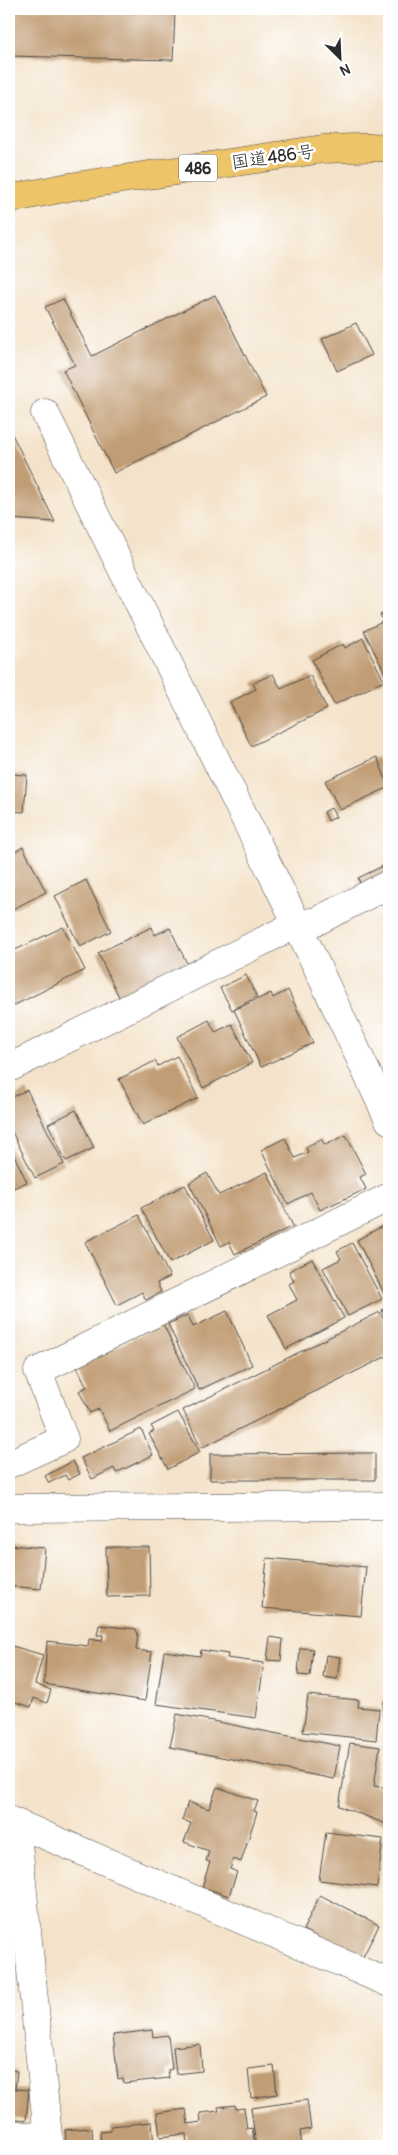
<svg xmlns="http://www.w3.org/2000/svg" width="398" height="2155" font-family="Pangolin,'Klee One',sans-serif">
<rect width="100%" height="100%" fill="#fff"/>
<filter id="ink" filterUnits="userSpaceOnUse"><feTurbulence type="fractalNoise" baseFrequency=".02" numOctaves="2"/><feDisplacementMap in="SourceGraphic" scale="10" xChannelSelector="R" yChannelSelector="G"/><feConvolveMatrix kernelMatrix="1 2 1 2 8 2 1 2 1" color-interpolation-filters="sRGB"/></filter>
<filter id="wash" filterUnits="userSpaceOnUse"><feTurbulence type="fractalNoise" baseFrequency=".0096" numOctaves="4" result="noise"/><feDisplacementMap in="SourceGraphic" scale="20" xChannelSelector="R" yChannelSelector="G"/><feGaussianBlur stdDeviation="1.12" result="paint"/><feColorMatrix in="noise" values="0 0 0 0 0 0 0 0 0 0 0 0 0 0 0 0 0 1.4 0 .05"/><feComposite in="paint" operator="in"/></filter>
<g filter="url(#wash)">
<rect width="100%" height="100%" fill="#f4e3ca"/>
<g id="blocks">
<g fill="#c19d74">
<polygon points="9,9 175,12 173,60 9,56"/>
<polygon points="215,295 266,397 114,473 63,370 75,365 45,307 63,299 92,356"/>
<polygon points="356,323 372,355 337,371 322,339"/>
<polygon points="9,428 33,477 55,522 9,519"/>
<polygon points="389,611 389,678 388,679 364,631 384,621 380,615"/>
<polygon points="363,638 384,681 334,705 312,660 343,644 345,648"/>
<polygon points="273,674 281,689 310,675 327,709 251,746 230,702 256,689 253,683"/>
<polygon points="377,757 389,787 340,810 325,781"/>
<polygon points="9,774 27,775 24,812 9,811"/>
<polygon points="331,808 336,817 328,821 324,812"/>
<polygon points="23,847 46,892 9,911 9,855"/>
<polygon points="389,863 389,876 362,888 358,878"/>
<polygon points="86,880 111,931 80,947 55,896"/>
<polygon points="63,927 85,970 9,1008 9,953"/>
<polygon points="152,927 155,935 170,928 188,966 120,999 98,953"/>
<polygon points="246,975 257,997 232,1010 220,988"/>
<polygon points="288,990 313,1043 261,1067 234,1010 271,993 273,998"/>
<polygon points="209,1020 215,1032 232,1024 252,1063 203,1088 177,1037"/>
<polygon points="177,1056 198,1098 143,1125 119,1079 155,1061 158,1066"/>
<polygon points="27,1090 64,1164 35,1178 9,1126 9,1099"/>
<polygon points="76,1110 94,1148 66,1161 48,1124"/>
<polygon points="346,1135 366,1174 360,1177 366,1189 320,1210 311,1192 288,1204 261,1150 285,1138 295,1158 308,1152 306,1147 321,1139 325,1145"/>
<polygon points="9,1145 27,1182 9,1190"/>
<polygon points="267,1172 293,1226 235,1254 229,1242 221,1246 189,1183 207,1173 219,1195"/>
<polygon points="185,1185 214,1240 170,1263 141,1208"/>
<polygon points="139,1215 170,1277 157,1283 161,1292 146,1300 142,1292 117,1305 85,1242"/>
<polygon points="388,1223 389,1296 386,1297 357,1240"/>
<polygon points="352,1243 382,1299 348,1316 323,1268 341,1259 337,1251"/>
<polygon points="312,1259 344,1318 286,1349 268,1315 297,1300 289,1284 294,1281 289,1271"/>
<polygon points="389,1305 389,1326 382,1310"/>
<polygon points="227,1311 252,1365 199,1390 168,1324 188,1315 193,1327"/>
<polygon points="380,1312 389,1331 389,1355 201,1448 183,1410"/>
<polygon points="163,1324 195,1389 110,1431 99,1409 90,1413 79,1391 87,1387 77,1367"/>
<polygon points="178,1412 200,1452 168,1469 149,1434 154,1431 151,1426"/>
<polygon points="141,1429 153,1455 116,1473 114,1468 92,1479 81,1458"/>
<polygon points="375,1453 375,1480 210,1480 210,1454"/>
<polygon points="73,1461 80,1474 68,1480 65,1475 49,1483 45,1476"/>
<polygon points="9,1545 45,1548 41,1589 9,1586"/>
<polygon points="106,1547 149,1547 150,1596 107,1597"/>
<polygon points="267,1558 366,1567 361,1616 262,1608"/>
<polygon points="99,1625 136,1629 138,1634 136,1650 152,1652 145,1701 44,1684 47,1641 88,1646 89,1639 102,1641 103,1635 97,1635"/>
<polygon points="270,1637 283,1639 281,1661 267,1660"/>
<polygon points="9,1645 43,1655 35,1684 51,1690 47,1703 34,1698 31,1707 9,1700"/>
<polygon points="300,1648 313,1649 310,1676 298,1675"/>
<polygon points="201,1650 228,1654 227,1658 264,1663 256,1718 156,1704 164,1651 200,1656"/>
<polygon points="326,1655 340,1657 337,1679 323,1677"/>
<polygon points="308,1695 359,1700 358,1707 379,1709 376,1740 303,1732"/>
<polygon points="384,1701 389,1702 389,1743 385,1742 387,1717 383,1717"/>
<polygon points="177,1714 340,1746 334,1779 170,1747"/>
<polygon points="350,1743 380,1747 374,1786 389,1788 389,1825 339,1806"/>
<polygon points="217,1787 258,1801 254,1811 257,1812 241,1862 234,1859 230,1869 237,1872 229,1896 202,1887 210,1862 206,1861 209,1851 184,1842 191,1823 182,1820 188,1802 209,1809"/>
<polygon points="326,1832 383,1839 377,1887 319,1880"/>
<polygon points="320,1895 379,1925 362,1959 303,1930"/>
<polygon points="152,2030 153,2037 168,2035 172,2069 168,2070 169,2078 124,2083 123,2078 118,2079 113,2035"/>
<polygon points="200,2044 202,2071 176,2074 173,2047"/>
<polygon points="274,2066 277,2094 251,2098 248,2069"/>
<polygon points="9,2070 17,2071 15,2089 29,2090 26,2120 10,2118 9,2122"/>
<polygon points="307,2100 311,2129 300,2131 302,2146 256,2146 251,2108"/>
<polygon points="235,2105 236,2109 244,2108 247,2129 252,2128 255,2146 187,2146 186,2134 160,2137 157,2113 186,2109 188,2124 201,2122 200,2113 219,2111 218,2107"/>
<polygon points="152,2122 154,2146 101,2146 100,2132 111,2131 111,2126"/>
<polygon points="92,2128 93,2146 66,2146 65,2130"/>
</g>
</g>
</g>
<g filter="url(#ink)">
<use href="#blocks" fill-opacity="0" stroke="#494743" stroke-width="1"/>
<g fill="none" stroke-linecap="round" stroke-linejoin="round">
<g stroke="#494743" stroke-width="29">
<g id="minor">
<polyline points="45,413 297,924 389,1120"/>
<polyline points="9,1068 297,924 317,921 389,884"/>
<polyline points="9,1464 64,1439 38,1371 389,1197"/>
<polyline points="9,1820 389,1983"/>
<polyline points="16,1824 49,2146"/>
<polyline points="9,2134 49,2139"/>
</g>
</g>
<g stroke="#494743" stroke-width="29">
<polyline id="tertiary" points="9,1508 389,1506"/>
</g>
<g stroke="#494743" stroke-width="29">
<polyline id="trunk" points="9,199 69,187 323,149 389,147"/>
</g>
<use href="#minor" stroke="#fff" stroke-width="28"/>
<use href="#tertiary" stroke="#fff" stroke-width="28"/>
<use href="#trunk" stroke="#eec469" stroke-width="28"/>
</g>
</g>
<g text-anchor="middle" stroke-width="5" stroke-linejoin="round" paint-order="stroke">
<rect fill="#fff" stroke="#6b6b6b" stroke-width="1" x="179" y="154.5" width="38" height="27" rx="4"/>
<g font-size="16" font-weight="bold" fill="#2b2b2b">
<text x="198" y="174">486</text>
</g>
<g font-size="18" fill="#2b2b2b" stroke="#fff">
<text transform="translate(273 157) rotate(-8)" y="6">国道486号</text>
</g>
</g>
<rect width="398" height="2155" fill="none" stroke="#fff" stroke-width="30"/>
<g transform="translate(340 58) rotate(156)" stroke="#ffffff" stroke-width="4" paint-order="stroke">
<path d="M0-4L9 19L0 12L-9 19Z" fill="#2b2b2b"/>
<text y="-8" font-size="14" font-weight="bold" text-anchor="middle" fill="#2b2b2b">N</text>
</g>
</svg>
